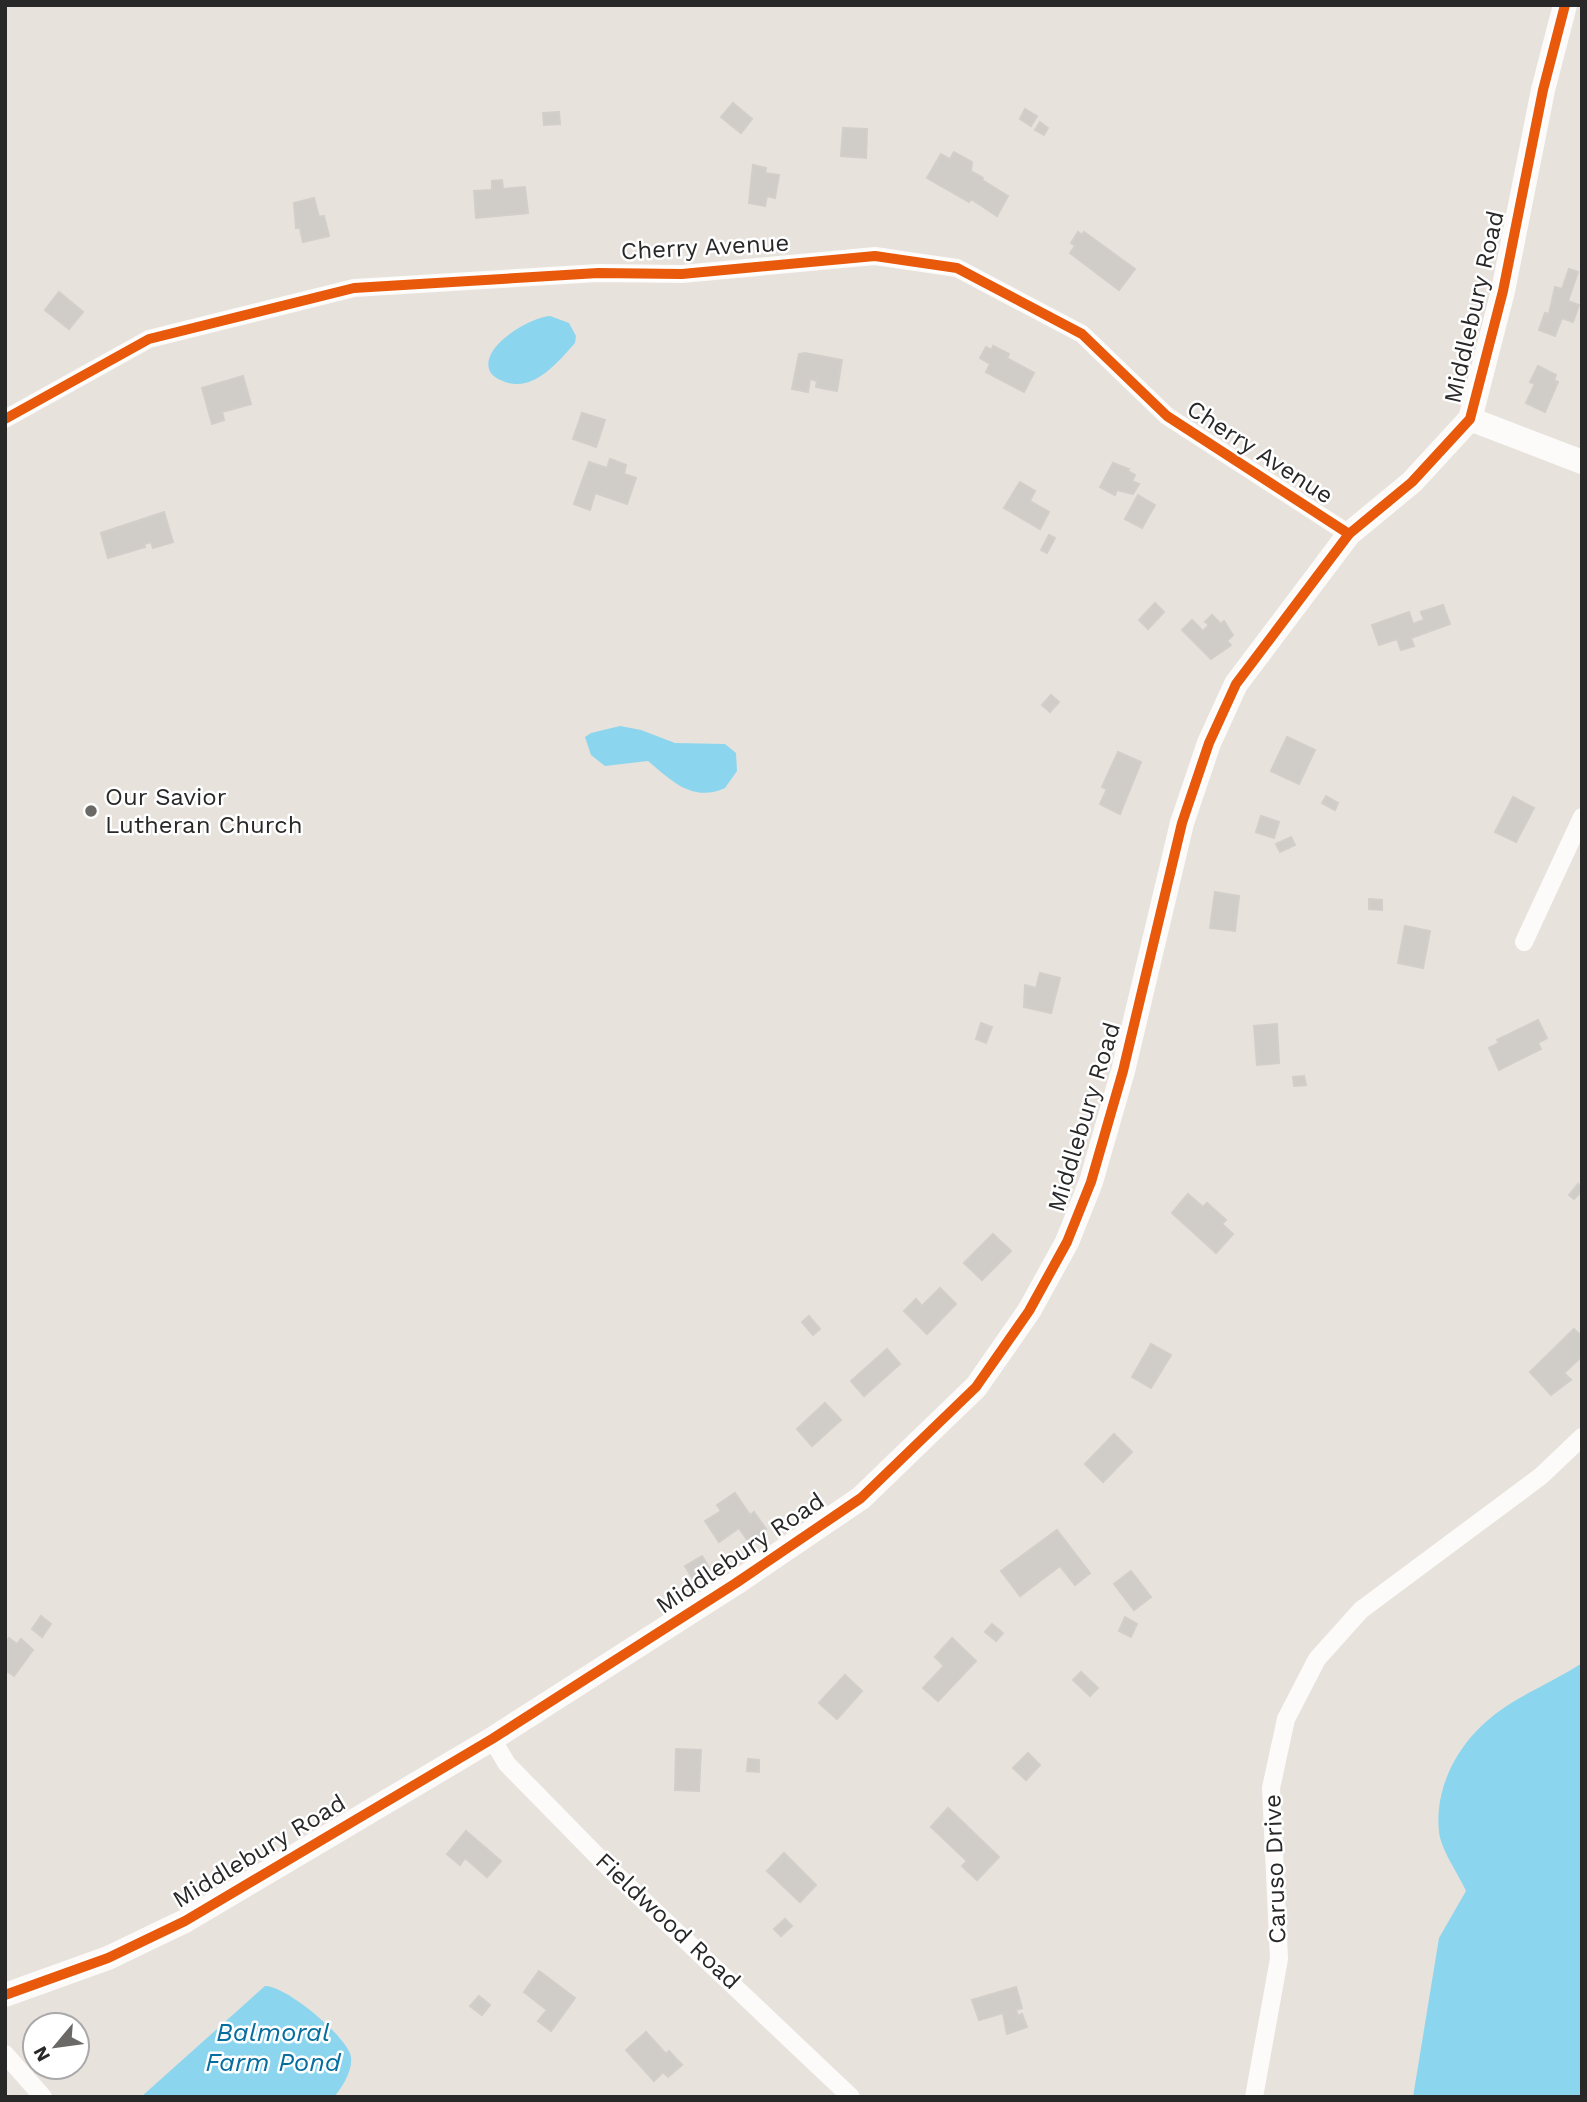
<svg xmlns="http://www.w3.org/2000/svg" width="1587" height="2102" font-family="'Work Sans',sans-serif">
<rect width="100%" height="100%" fill="#e8e2dc"/>
<g fill="#8bd6ee">
<path d="M550 316 569 323 576 336 575 343C557 363 534 392 505 382 498 379 491 376 489 369 482 345 531 317 550 316Z"/>
<path d="M620 726 641 730 675 743 725 744 736 753 737 771 725 788C692 803 671 780 648 761L605 766 591 755 585 737 591 733Z"/>
<path d="M1582 1663V2097H1413L1439 1938 1466 1891C1458 1873 1441 1850 1439 1832 1434 1784 1461 1739 1498 1712 1524 1693 1555 1681 1582 1663Z"/>
<path d="M265 1986C285 1985 348 2037 351 2057 353 2070 342 2088 334 2097H141Z"/>
</g>
<g fill="#d0ccc8" stroke="#d2cec9" stroke-width="2">
<polygon points="733,103 752,119 741,133 721,117"/>
<polygon points="1025,109 1037,116 1031,126 1020,119"/>
<polygon points="559,112 560,124 544,125 543,113"/>
<polygon points="1040,122 1048,128 1044,135 1035,130"/>
<polygon points="843,128 867,129 866,158 841,156"/>
<polygon points="954,152 972,162 971,171 983,178 982,180 1008,196 997,216 971,199 969,202 927,178 941,154 950,159"/>
<polygon points="753,165 766,168 765,173 779,175 775,198 767,196 765,206 749,203"/>
<polygon points="502,180 503,189 525,187 528,213 476,218 474,191 492,190 492,181"/>
<polygon points="314,198 319,217 324,216 329,236 303,242 300,228 296,228 294,203"/>
<polygon points="1078,232 1082,235 1084,232 1135,269 1119,290 1070,253 1075,246 1071,243"/>
<polygon points="1569,269 1578,272 1568,301 1579,305 1573,322 1562,318 1555,336 1539,330 1545,313 1549,314 1555,287 1562,289"/>
<polygon points="59,292 83,312 69,329 45,310"/>
<polygon points="993,346 1009,354 1007,358 1034,373 1024,392 986,372 990,364 980,358 986,347 992,350"/>
<polygon points="805,353 842,360 837,391 816,387 817,381 810,379 808,392 792,389 799,354"/>
<polygon points="1538,366 1556,375 1554,380 1558,382 1545,412 1526,403 1535,384 1530,382"/>
<polygon points="243,376 251,404 222,412 224,420 212,424 202,388"/>
<polygon points="582,413 605,420 596,447 573,439"/>
<polygon points="610,459 626,465 624,474 636,478 627,504 595,493 590,510 574,504 589,462 607,468"/>
<polygon points="1113,463 1129,469 1128,471 1135,475 1132,481 1139,484 1133,494 1117,490 1115,495 1100,487"/>
<polygon points="1020,482 1035,491 1030,501 1049,512 1040,529 1004,508"/>
<polygon points="1138,495 1155,505 1142,528 1125,519"/>
<polygon points="164,512 173,542 153,548 151,542 144,544 145,547 108,558 101,533"/>
<polygon points="1049,535 1055,538 1047,553 1041,550"/>
<polygon points="1155,603 1164,612 1148,629 1139,620"/>
<polygon points="1443,605 1450,624 1411,638 1414,646 1401,650 1397,639 1379,645 1372,625 1409,612 1413,624 1424,620 1421,612"/>
<polygon points="1212,615 1221,624 1224,621 1233,635 1227,641 1231,645 1211,659 1182,630 1192,620 1203,631 1209,625 1205,622"/>
<polygon points="1051,695 1059,702 1050,712 1042,705"/>
<polygon points="1287,737 1315,750 1299,784 1271,771"/>
<polygon points="1118,752 1141,762 1120,814 1100,804 1107,789 1102,787"/>
<polygon points="1326,796 1338,803 1335,810 1322,803"/>
<polygon points="1513,797 1534,808 1516,842 1495,832"/>
<polygon points="1261,816 1279,822 1274,838 1256,832"/>
<polygon points="1291,837 1295,845 1280,852 1276,844"/>
<polygon points="1215,892 1239,896 1235,931 1210,928"/>
<polygon points="1369,899 1382,900 1382,910 1369,909"/>
<polygon points="1405,926 1430,931 1423,968 1398,963"/>
<polygon points="1040,973 1060,978 1051,1013 1024,1007 1025,985 1036,988"/>
<polygon points="1538,1020 1547,1038 1538,1043 1541,1049 1499,1070 1489,1048 1499,1043 1497,1040"/>
<polygon points="981,1023 992,1027 986,1043 976,1039"/>
<polygon points="1277,1024 1279,1063 1257,1065 1254,1026"/>
<polygon points="1304,1076 1306,1085 1294,1086 1293,1077"/>
<polygon points="1578,1184 1582,1191 1574,1199 1569,1195"/>
<polygon points="1188,1194 1203,1207 1207,1203 1226,1220 1222,1224 1233,1234 1216,1253 1172,1213"/>
<polygon points="993,1234 1011,1251 982,1280 964,1263"/>
<polygon points="940,1288 956,1304 927,1334 904,1311 916,1299 922,1306"/>
<polygon points="809,1316 820,1329 813,1335 802,1322"/>
<polygon points="1574,1329 1582,1337 1582,1356 1564,1373 1571,1380 1551,1395 1530,1372"/>
<polygon points="1151,1344 1171,1355 1151,1388 1132,1377"/>
<polygon points="887,1349 900,1364 864,1396 851,1381"/>
<polygon points="825,1403 841,1420 812,1446 797,1429"/>
<polygon points="1114,1434 1132,1452 1103,1482 1085,1464"/>
<polygon points="735,1493 750,1515 754,1512 766,1529 759,1534 760,1536 748,1541 739,1528 719,1542 705,1521 721,1511 717,1505"/>
<polygon points="1057,1530 1090,1573 1075,1585 1060,1566 1020,1596 1001,1571"/>
<polygon points="702,1556 711,1571 694,1581 685,1566"/>
<polygon points="1131,1571 1151,1597 1134,1610 1114,1584"/>
<polygon points="41,1616 51,1624 42,1637 32,1629"/>
<polygon points="1125,1617 1137,1624 1131,1637 1119,1631"/>
<polygon points="992,1624 1003,1633 996,1641 985,1632"/>
<polygon points="9,1638 17,1644 21,1639 33,1650 14,1676 5,1670 5,1643"/>
<polygon points="952,1638 976,1661 938,1701 923,1688 944,1666 935,1657"/>
<polygon points="1081,1672 1098,1688 1090,1696 1073,1680"/>
<polygon points="845,1675 862,1691 837,1719 819,1703"/>
<polygon points="676,1749 701,1750 699,1791 675,1790"/>
<polygon points="1028,1753 1040,1765 1026,1780 1013,1768"/>
<polygon points="748,1759 759,1760 759,1772 747,1771"/>
<polygon points="948,1808 999,1857 977,1880 962,1866 967,1861 931,1827"/>
<polygon points="466,1831 501,1861 487,1877 465,1858 460,1865 447,1854"/>
<polygon points="784,1853 816,1885 800,1902 767,1871"/>
<polygon points="785,1919 792,1926 781,1936 774,1929"/>
<polygon points="539,1971 575,1998 551,2031 538,2021 547,2010 524,1992"/>
<polygon points="1016,1987 1022,2008 1016,2010 1018,2016 1022,2014 1027,2027 1007,2034 1003,2013 979,2020 972,2000"/>
<polygon points="479,1996 490,2005 482,2015 470,2006"/>
<polygon points="646,2032 666,2054 669,2051 682,2065 668,2077 663,2072 654,2081 626,2050"/>
</g>
<g fill="none" stroke-linecap="round" stroke-linejoin="round">
<g stroke="#fcfbfa" stroke-width="18">
<polyline points="5,419 149,339 354,288 598,273 682,274 875,256 957,268 1082,334 1167,416 1349,534"/>
<polyline points="1524,942 1582,817"/>
<polyline points="492,1739 507,1764 607,1866 851,2097"/>
<polyline points="5,2054 43,2097"/>
<polyline points="1254,2097 1279,1959 1271,1788 1286,1719 1317,1659 1361,1610 1541,1476 1582,1437"/>
</g>
<g stroke="#fcfbfa" stroke-width="24">
<polyline points="1470,419 1582,462"/>
<polyline points="5,1995 108,1958 185,1921 492,1739 736,1583 861,1498 976,1387 1029,1311 1067,1242 1091,1182 1123,1071 1182,823 1209,743 1236,684 1349,534 1412,482 1470,419 1503,291 1543,90 1565,5"/>
</g>
<g stroke="#fff" stroke-width="15">
<g id="cycleway">
<polyline points="5,419 149,339 354,288 598,273 682,274 875,256 957,268 1082,334 1167,416 1349,534"/>
<polyline points="5,1995 108,1958 185,1921 492,1739 736,1583 861,1498 976,1387 1029,1311 1067,1242 1091,1182 1123,1071 1182,823 1209,743 1236,684 1349,534 1412,482 1470,419 1503,291 1543,90 1565,5"/>
</g>
</g>
<use href="#cycleway" stroke="#e8590c" stroke-width="10"/>
</g>
<circle fill="#6b6967" stroke="#fff" stroke-width="2.5" cx="91" cy="811" r="7"/>
<g text-anchor="middle" stroke-width="5" stroke-linejoin="round" paint-order="stroke">
<g font-size="24" fill="#282828" stroke="#fff">
<text transform="translate(705 247) rotate(-3)" y="8">Cherry Avenue</text>
<text transform="translate(1474 307) rotate(-77)" y="8">Middlebury Road</text>
<text transform="translate(1260 452) rotate(33)" y="8">Cherry Avenue</text>
<text transform="translate(1084 1117) rotate(-73)" y="8">Middlebury Road</text>
<text transform="translate(740 1553) rotate(-34)" y="8">Middlebury Road</text>
<text transform="translate(259 1851) rotate(-31)" y="8">Middlebury Road</text>
<text transform="translate(1275 1869) rotate(-92)" y="8">Caruso Drive</text>
<text transform="translate(668 1921) rotate(43)" y="8">Fieldwood Road</text>
</g>
<g font-size="24" fill="#282828" stroke="#fff" text-anchor="start">
<text x="105" y="805">Our Savior<tspan x="105" dy="28">Lutheran Church</tspan></text>
</g>
<g font-size="26" font-style="italic" fill="#056d9f" stroke="#fff">
<text x="273" y="2041">Balmoral<tspan x="273" dy="30">Farm Pond</tspan></text>
</g>
</g>
<rect width="1587" height="2102" fill="none" stroke="#282828" stroke-width="14"/>
<g transform="translate(56 2046) rotate(241)"><circle r="33" fill="#ffffff" stroke="#a9a9a9" stroke-width="2"/>
<path d="M0-5L12 26L0 18L-12 26Z" fill="#6b6967"/>
<text y="-10" font-size="19" font-weight="bold" text-anchor="middle" fill="#282828">N</text>
</g>
</svg>
